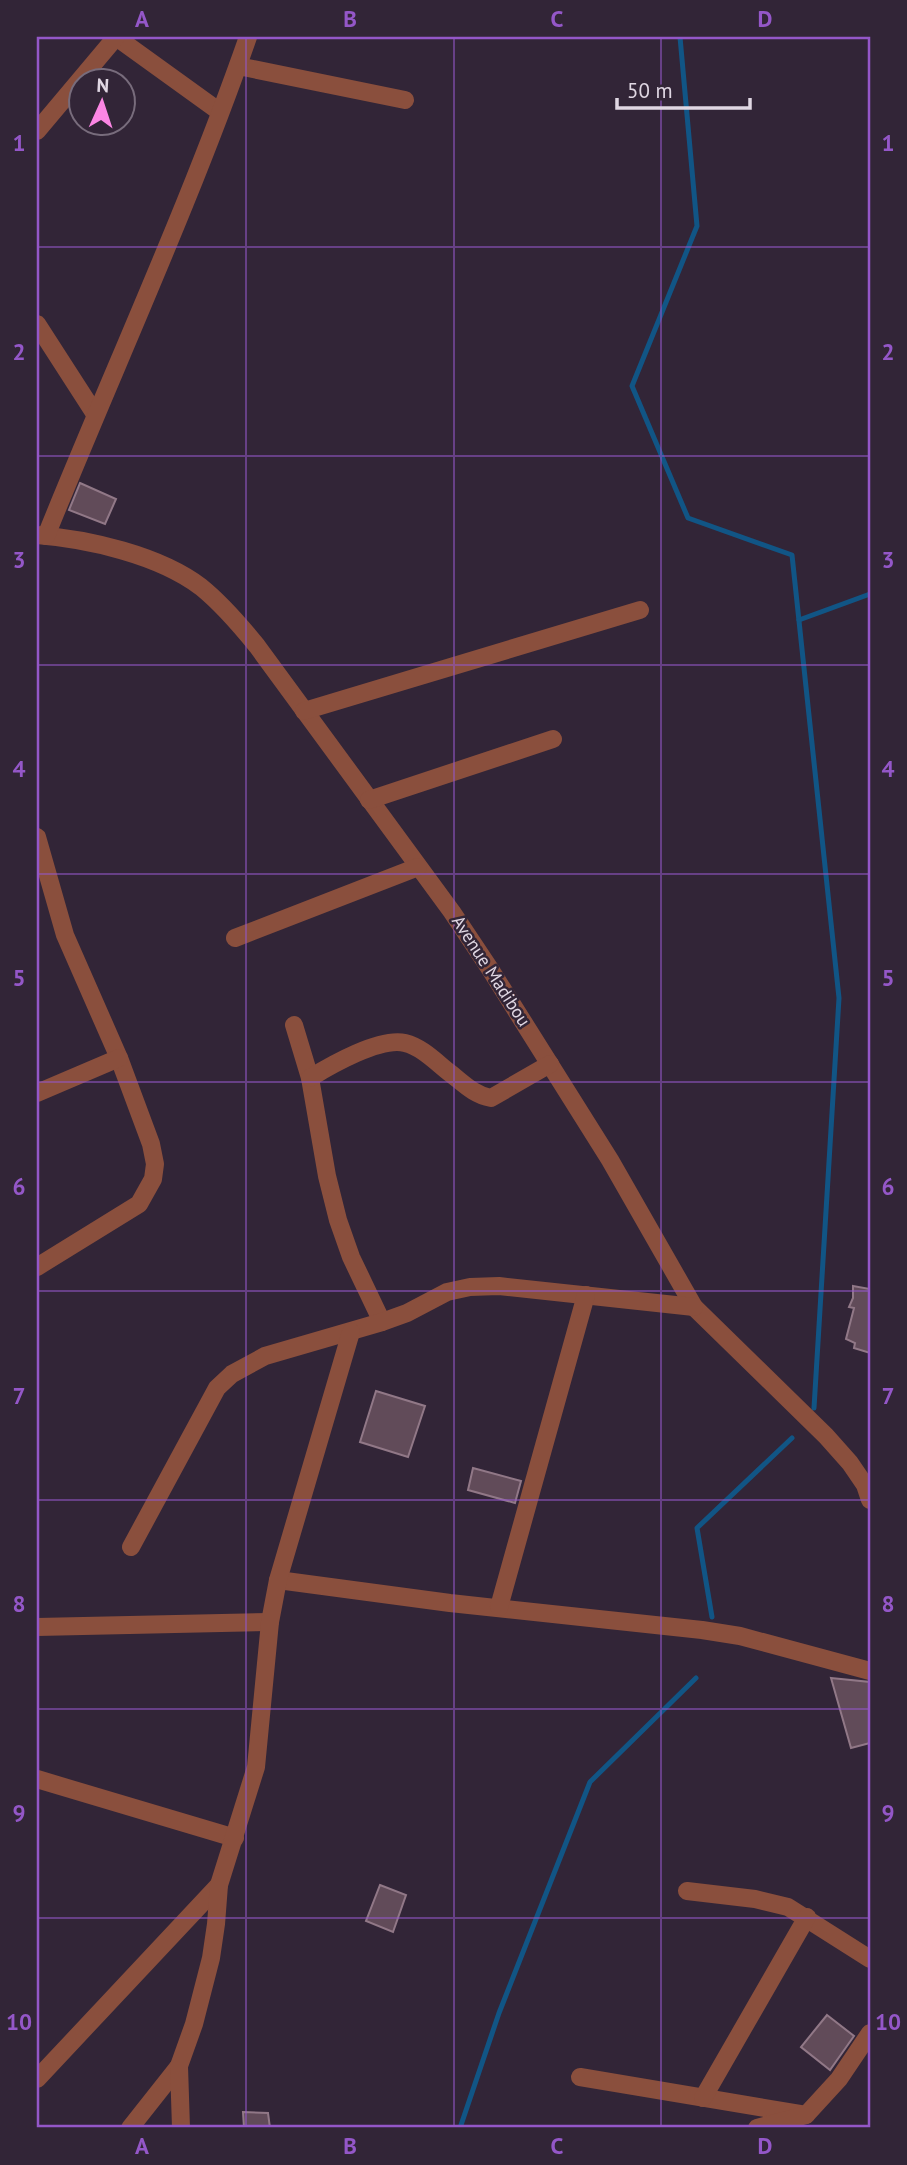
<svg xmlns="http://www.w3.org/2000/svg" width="907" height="2165" font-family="'PT Sans',sans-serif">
<rect width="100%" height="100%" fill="#322537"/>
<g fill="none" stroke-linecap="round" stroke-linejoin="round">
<g stroke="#115585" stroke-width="5">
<polyline points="680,37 697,226 632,386 688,518 792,555 839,998 814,1408"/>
<polyline points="799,620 870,594"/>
<polyline points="712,1617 697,1528 792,1438"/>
<polyline points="460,2128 499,2013 590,1782 696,1678"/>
</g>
</g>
<g fill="#614b59" stroke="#917887" stroke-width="2">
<polygon points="80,483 116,499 105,524 69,510"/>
<polygon points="853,1286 870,1289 870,1353 854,1348 855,1343 846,1339 854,1308 849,1307 853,1298"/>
<polygon points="376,1391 425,1406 408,1457 360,1442"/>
<polygon points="473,1468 521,1481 515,1503 468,1490"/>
<polygon points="831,1678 870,1682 870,1743 851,1748"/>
<polygon points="380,1885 406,1895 393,1932 366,1921"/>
<polygon points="827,2015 854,2036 830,2070 801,2047"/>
<polygon points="243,2112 268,2113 270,2128 244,2128"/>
</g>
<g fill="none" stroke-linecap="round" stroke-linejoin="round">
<g stroke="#8a4f3d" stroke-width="18">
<polyline points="116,37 220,112"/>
<polyline points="238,66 405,100"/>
<polyline points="37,131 116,37"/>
<polyline points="37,324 95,414"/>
<path d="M37 535C88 539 159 555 201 587 222 604 240 625 257 646L452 912 490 969 610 1160 694 1307 826 1436 850 1463 865 1485 870 1500"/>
<path d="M46 536C113 370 189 206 248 37"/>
<polyline points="304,711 640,610"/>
<polyline points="369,800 553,739"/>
<polyline points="37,837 65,935 119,1058 151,1144 155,1164 153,1179 139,1204 37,1267"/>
<polyline points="235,938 418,867"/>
<polyline points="294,1025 310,1078 327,1176 338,1220 351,1257 382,1322"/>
<path d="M310 1078C331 1065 380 1037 405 1043 422 1047 437 1063 450 1073 463 1083 474 1095 491 1098L550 1064"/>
<polyline points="37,1093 119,1058"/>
<polyline points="131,1547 217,1388 232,1374 265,1356 382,1322 407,1313 447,1292 470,1287 499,1286 694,1307"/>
<polyline points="278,1580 450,1603 702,1630 740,1636 870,1671"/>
<polyline points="499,1607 586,1295"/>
<polyline points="37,1627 270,1622"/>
<polyline points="37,1779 235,1838"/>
<polyline points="687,1891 755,1899 788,1907 870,1959"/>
<polyline points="580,2077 806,2115"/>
<polyline points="37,2079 219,1885"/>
<polyline points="703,2098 807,1917"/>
<polyline points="130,2128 179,2066"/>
<polyline points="181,2128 179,2066 194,2024 211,1958 216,1924 219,1885 256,1767 270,1622 278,1580 351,1332"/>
<polyline points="757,2128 806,2115 839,2079 870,2033"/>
</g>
</g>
<path fill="none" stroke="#9457c8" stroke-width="2" stroke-opacity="0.55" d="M246 37V2128M454 37V2128M661 37V2128M37 247H870M37 456H870M37 665H870M37 874H870M37 1082H870M37 1291H870M37 1500H870M37 1709H870M37 1918H870"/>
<g text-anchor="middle" stroke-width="5" stroke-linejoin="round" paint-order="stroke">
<g font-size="18" fill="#e0d7e3" stroke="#322537">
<text transform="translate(491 971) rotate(57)" y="6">Avenue Madibou</text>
</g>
</g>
<rect width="907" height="2165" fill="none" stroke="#322537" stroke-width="77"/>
<g transform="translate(102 102) rotate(3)"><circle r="33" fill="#322537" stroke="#786c7c" stroke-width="2"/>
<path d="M0-5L12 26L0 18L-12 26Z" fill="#fc86e4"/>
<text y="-10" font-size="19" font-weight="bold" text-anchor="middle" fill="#e0d7e3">N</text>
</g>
<path d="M617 98v10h133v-10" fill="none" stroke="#e0d7e3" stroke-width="3.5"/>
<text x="627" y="98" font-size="21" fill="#e0d7e3" stroke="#322537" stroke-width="5" paint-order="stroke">50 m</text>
<rect x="38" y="38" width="831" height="2088" fill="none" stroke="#9457c8" stroke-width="2.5"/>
<g font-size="23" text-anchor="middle" font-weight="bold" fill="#9457c8">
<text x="142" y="27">A</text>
<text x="350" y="27">B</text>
<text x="557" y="27">C</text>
<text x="765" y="27">D</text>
<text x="19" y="151">1</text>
<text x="888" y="151">1</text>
<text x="19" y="360">2</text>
<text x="888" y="360">2</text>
<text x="19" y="568">3</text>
<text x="888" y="568">3</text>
<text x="19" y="777">4</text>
<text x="888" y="777">4</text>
<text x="19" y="986">5</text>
<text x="888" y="986">5</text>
<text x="19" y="1195">6</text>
<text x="888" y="1195">6</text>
<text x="19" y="1404">7</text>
<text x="888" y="1404">7</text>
<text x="19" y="1612">8</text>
<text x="888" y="1612">8</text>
<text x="19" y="1821">9</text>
<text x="888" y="1821">9</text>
<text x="19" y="2030">10</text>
<text x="888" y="2030">10</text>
<text x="142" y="2154">A</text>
<text x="350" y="2154">B</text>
<text x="557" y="2154">C</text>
<text x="765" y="2154">D</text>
</g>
</svg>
